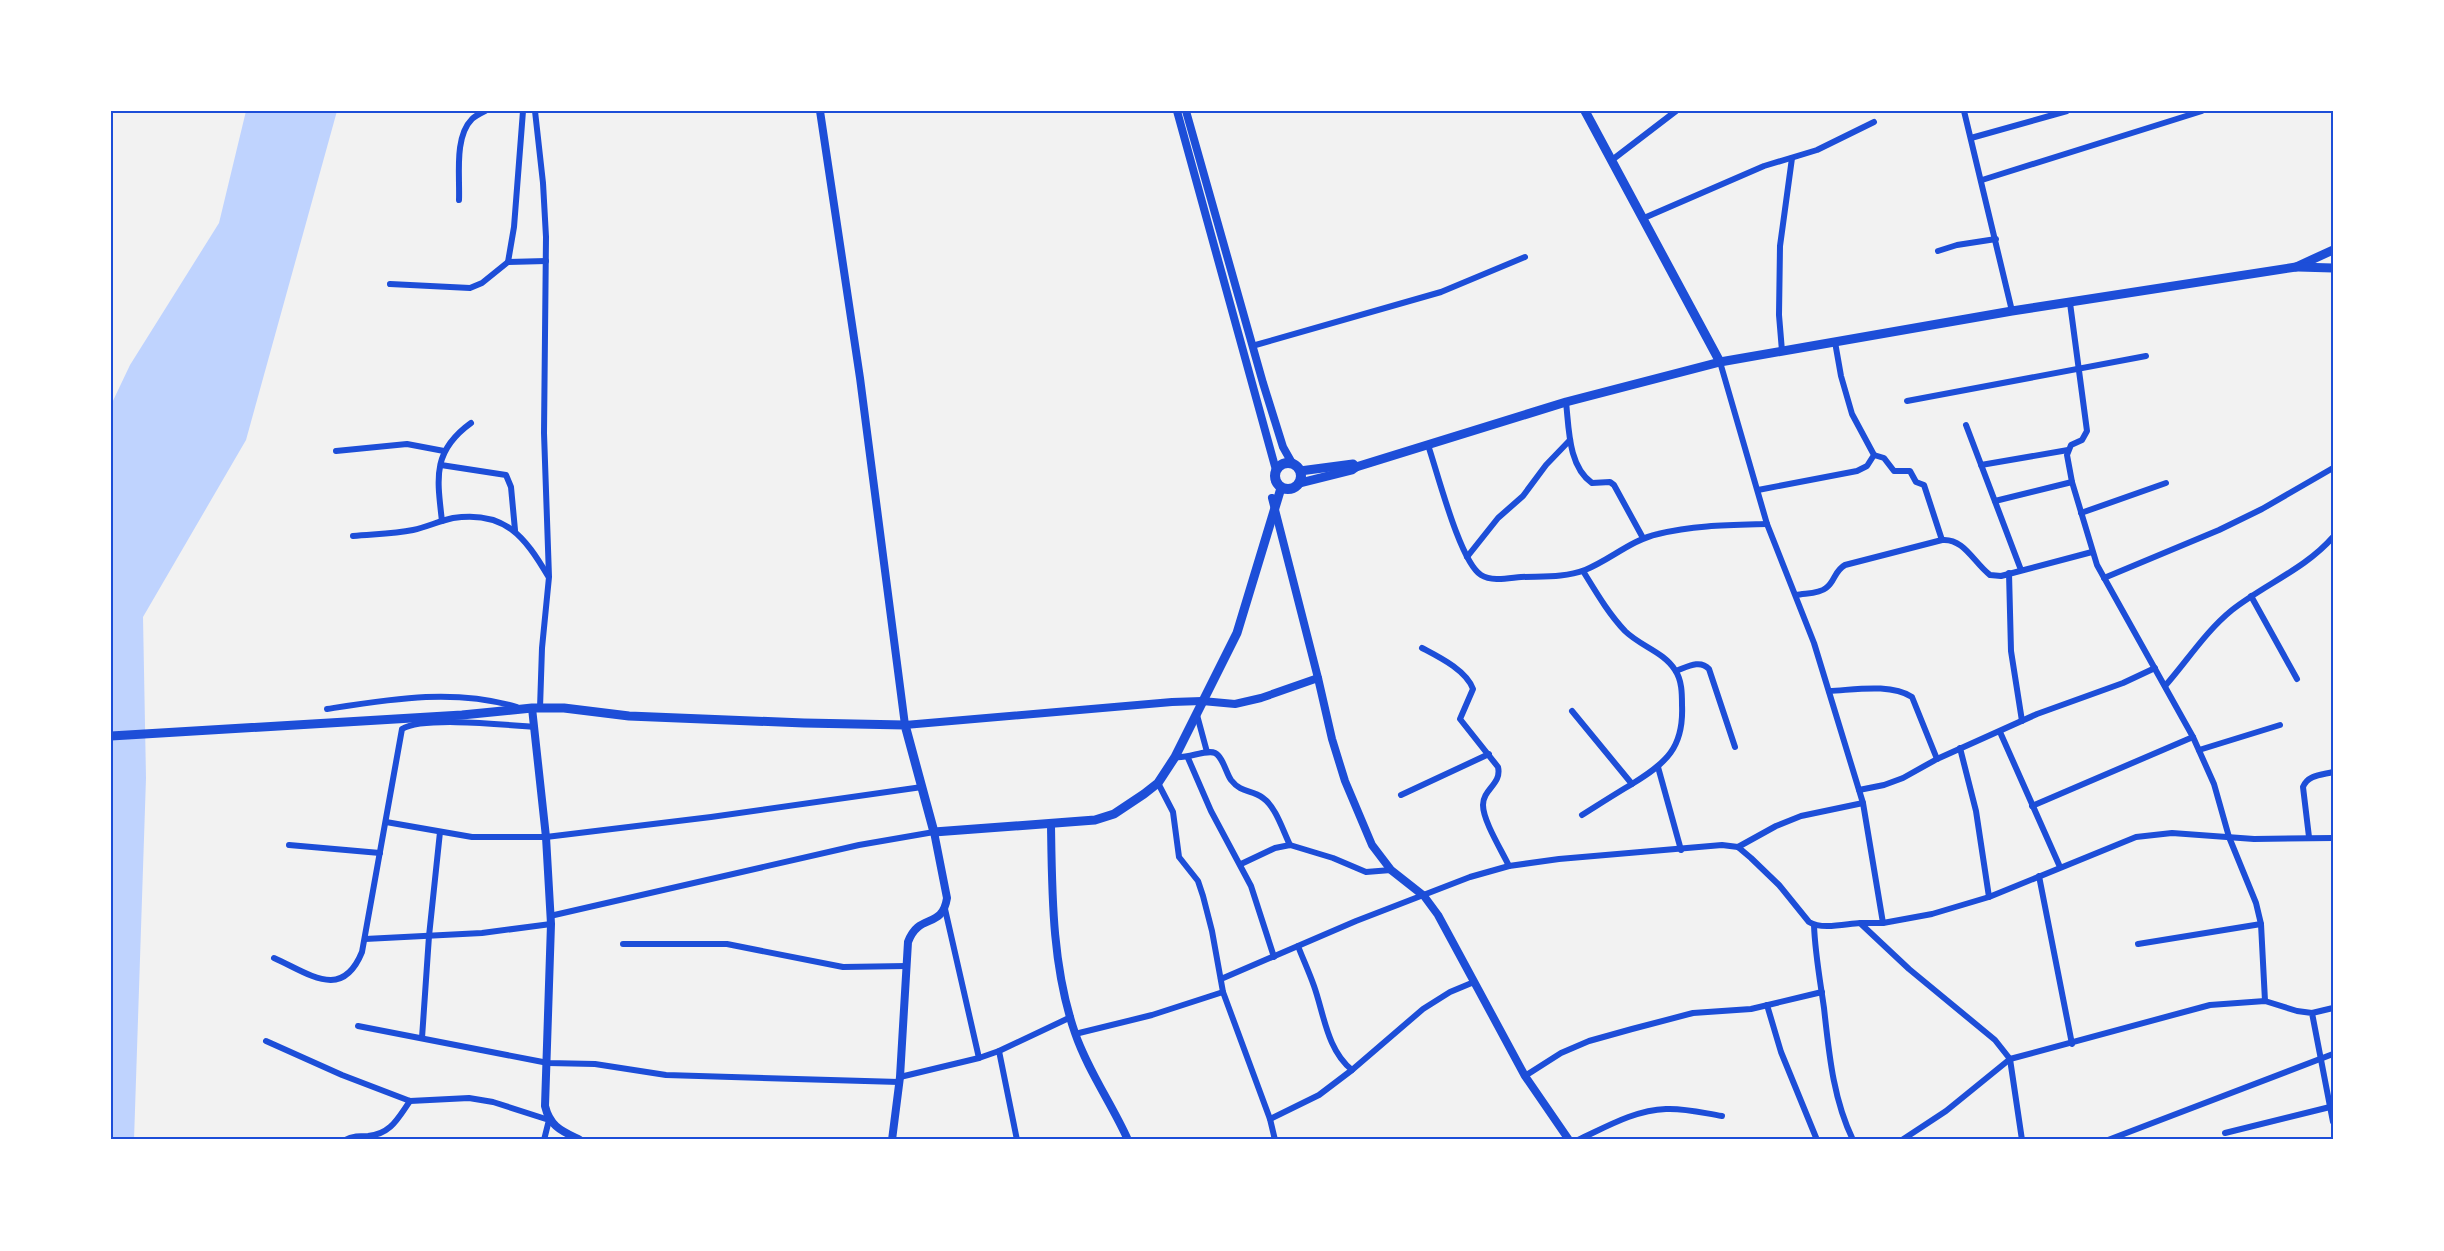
<svg xmlns="http://www.w3.org/2000/svg" width="2444" height="1251" font-family="Arial,sans-serif">
<rect width="100%" height="100%" fill="#f2f2f2"/>
<polygon fill="#bfd3fe" points="246,111 337,111 246,440 143,617 146,778 134,1140 111,1140 111,405 130,365 219,223"/>
<g fill="none" stroke-linecap="round" stroke-linejoin="round">
<g stroke="#1d4ed8" stroke-width="6">
<polyline points="535,111 543,183 546,237 544,433 549,577 542,648 540,708"/>
<polyline points="1964,111 2012,311"/>
<polyline points="1971,138 2067,111"/>
<polyline points="1612,160 1676,111"/>
<polyline points="1982,180 2202,111"/>
<path d="M459 200C460 176 454 137 472 119 475 116 481 113 485 111"/>
<polyline points="1644,218 1764,166 1817,150 1874,122"/>
<polyline points="1938,251 1957,245 1996,239"/>
<polyline points="508,262 514,227 523,111"/>
<polyline points="390,284 470,288 482,283 508,262 546,261"/>
<polyline points="2070,303 2087,431 2082,440 2071,445 2067,455 2072,482 2097,565 2193,737 2214,784 2229,837 2256,903 2261,924 2265,1001"/>
<polyline points="1252,346 1441,292 1525,257"/>
<polyline points="1782,351 1779,315 1780,246 1792,158"/>
<polyline points="1720,362 1767,524 1814,643 1863,803 1883,923"/>
<polyline points="1907,401 2146,356"/>
<path d="M1566 402C1569 428 1568 466 1592 483L1610 482 1614 485 1643 538"/>
<polyline points="1966,425 2021,570"/>
<path d="M1428 445C1437 471 1460 562 1481 575 1492 582 1509 578 1521 577 1542 576 1564 578 1585 570 1610 560 1631 540 1658 534 1694 525 1731 525 1767 524"/>
<polyline points="336,451 407,444 444,451"/>
<polyline points="1874,455 1884,458 1894,471 1910,471 1916,482 1924,485 1942,540"/>
<polyline points="441,465 506,475 511,487 515,530"/>
<polyline points="1981,465 2068,450"/>
<polyline points="1758,490 1857,471 1867,466 1874,455 1852,414 1841,376 1835,342"/>
<polyline points="1995,501 2072,482"/>
<polyline points="2081,513 2166,483"/>
<path d="M442 521C437 478 432 451 471 423"/>
<path d="M353 536C373 534 393 534 413 530 427 527 439 521 453 518 505 510 525 537 548 576"/>
<polyline points="1467,557 1498,518 1523,496 1546,465 1570,440"/>
<polyline points="2009,573 2011,651 2022,721"/>
<polyline points="2104,578 2219,530 2262,509 2333,468"/>
<path d="M1796 595C1805 593 1819 594 1826 588 1835 582 1834 571 1845 565L1942 540C1964 538 1974 563 1990 575L2001 576 2092 552"/>
<polyline points="2251,596 2297,679"/>
<path d="M1422 648C1439 657 1466 670 1473 689L1460 719 1498 767C1502 784 1483 789 1483 805 1483 821 1502 851 1509 866"/>
<path d="M1676 671C1687 667 1700 659 1709 669L1735 747"/>
<path d="M2165 686C2187 661 2206 631 2232 610 2265 584 2305 569 2333 537"/>
<path d="M1829 691C1854 690 1890 683 1912 697L1937 759"/>
<path d="M327 709C391 699 454 688 517 707"/>
<polyline points="1572,711 1632,784"/>
<polyline points="1197,715 1207,752"/>
<polyline points="2000,732 2060,867"/>
<polyline points="1960,748 1976,811 1989,897"/>
<polyline points="2199,750 2280,725"/>
<path d="M1175 757C1187 759 1207 749 1215 753 1223 757 1226 773 1231 780 1242 794 1251 789 1263 798 1276 807 1283 831 1290 845"/>
<polyline points="1188,758 1211,811 1251,886 1274,957"/>
<polyline points="1658,767 1681,850"/>
<polyline points="1158,783 1173,812 1179,857 1198,881 1203,896 1212,931 1223,992 1270,1119 1275,1140"/>
<polyline points="1859,790 1884,785 1903,778 1937,759 2037,714 2123,683 2155,668"/>
<polyline points="1401,795 1489,754"/>
<polyline points="2032,806 2193,737"/>
<path d="M1582 815C1598 805 1615 794 1632 784 1666 763 1684 748 1682 705 1682 694 1682 680 1675 670 1664 652 1640 646 1625 631 1608 613 1596 592 1583 571"/>
<polyline points="386,822 472,837 546,837 711,817 922,787"/>
<path d="M2309 837 2303 787C2308 775 2321 775 2333 772"/>
<polyline points="289,845 380,853"/>
<polyline points="1738,847 1776,826 1801,816 1863,803"/>
<polyline points="1241,864 1275,848 1290,845 1333,858 1366,872 1391,870"/>
<polyline points="2039,876 2072,1044"/>
<polyline points="945,909 979,1058"/>
<polyline points="550,916 859,845 934,832"/>
<polyline points="1861,923 1883,923 1932,914 1989,897 2136,837 2172,833 2254,839 2333,838"/>
<path d="M1814 925C1815 953 1820 980 1824 1008 1829 1053 1833 1099 1853 1140"/>
<polyline points="365,939 482,933 551,924"/>
<polyline points="623,944 727,944 843,967 907,966"/>
<polyline points="2138,944 2261,924"/>
<path d="M1298 946C1303 959 1309 972 1314 986 1324 1014 1327 1050 1352 1070"/>
<path d="M274 958C310 974 342 1001 362 952L402 729C423 716 507 725 534 727"/>
<path d="M1221 979 1356 921 1470 877 1509 866 1559 859 1722 845 1738 847 1751 858 1779 885 1809 922C1822 930 1845 924 1860 923L1909 969 1995 1040 2010 1059 2022 1140"/>
<polyline points="1767,1005 1781,1052 1817,1140"/>
<polyline points="2312,1013 2333,1008"/>
<polyline points="358,1026 548,1063 595,1064 666,1075 899,1082"/>
<polyline points="1075,1034 1152,1015 1223,992"/>
<polyline points="422,1038 429,936 440,832"/>
<polyline points="266,1041 342,1075 410,1101 469,1098 493,1102 549,1120 544,1140"/>
<polyline points="999,1051 1017,1140"/>
<polyline points="1525,1076 1561,1053 1589,1041 1632,1029 1693,1013 1751,1009 1822,992"/>
<polyline points="900,1077 979,1058 999,1051 1071,1017"/>
<polyline points="1270,1119 1319,1095 1352,1070 1423,1009 1450,992 1474,982"/>
<polyline points="2225,1133 2330,1107"/>
<path d="M345 1140C352 1136 360 1136 368 1136 391 1134 398 1118 410 1101"/>
<path d="M1578 1140C1606 1127 1635 1110 1666 1109 1685 1108 1703 1113 1722 1116"/>
<polyline points="1902,1140 1946,1111 2010,1059 2210,1005 2265,1001 2297,1011 2312,1013 2333,1122"/>
<polyline points="2108,1140 2333,1054"/>
</g>
<g stroke="#1d4ed8" stroke-width="8">
<polyline points="820,111 860,378 905,725 1172,702 1202,701 1235,704 1261,698 1318,678"/>
<polyline points="1177,111 1276,470"/>
<polyline points="1186,111 1263,383 1283,447 1292,463"/>
<polyline points="1272,498 1318,678 1332,739 1345,781 1372,845 1391,870 1424,896 1438,915 1525,1076 1569,1140"/>
<path d="M532 708 546 837 551 924 545 1106C550 1127 562 1131 580 1140"/>
<path d="M892 1140 900 1077 908 942C919 912 942 930 947 898L934 832"/>
</g>
<path stroke="#1d4ed8" stroke-width="8" d="M1051 825C1052 894 1052 967 1075 1033 1088 1071 1112 1104 1128 1140"/>
<g stroke="#1d4ed8" stroke-width="9">
<polyline points="1585,111 1720,362"/>
<polyline points="1300,471 1353,464 1356,467"/>
<polyline points="1300,483 1352,470 1356,467 1566,402 1720,362 2012,311 2296,267"/>
<polyline points="111,736 462,715 532,708 564,708 629,716 804,723 905,725 934,832 1095,820 1114,814 1144,794 1158,783 1175,757 1237,633 1281,488"/>
</g>
<g stroke="#1d4ed8" stroke-width="9">
<polyline points="2296,267 2333,250"/>
<polyline points="2298,267 2333,268"/>
</g>
<circle stroke="#1d4ed8" stroke-width="10" cx="1288" cy="476" r="13"/>
</g>
<rect width="2444" height="1251" fill="none" stroke="#ffffff" stroke-width="225"/>
<rect x="112" y="112" width="2220" height="1026" fill="none" stroke="#1d4ed8" stroke-width="2"/>
</svg>
